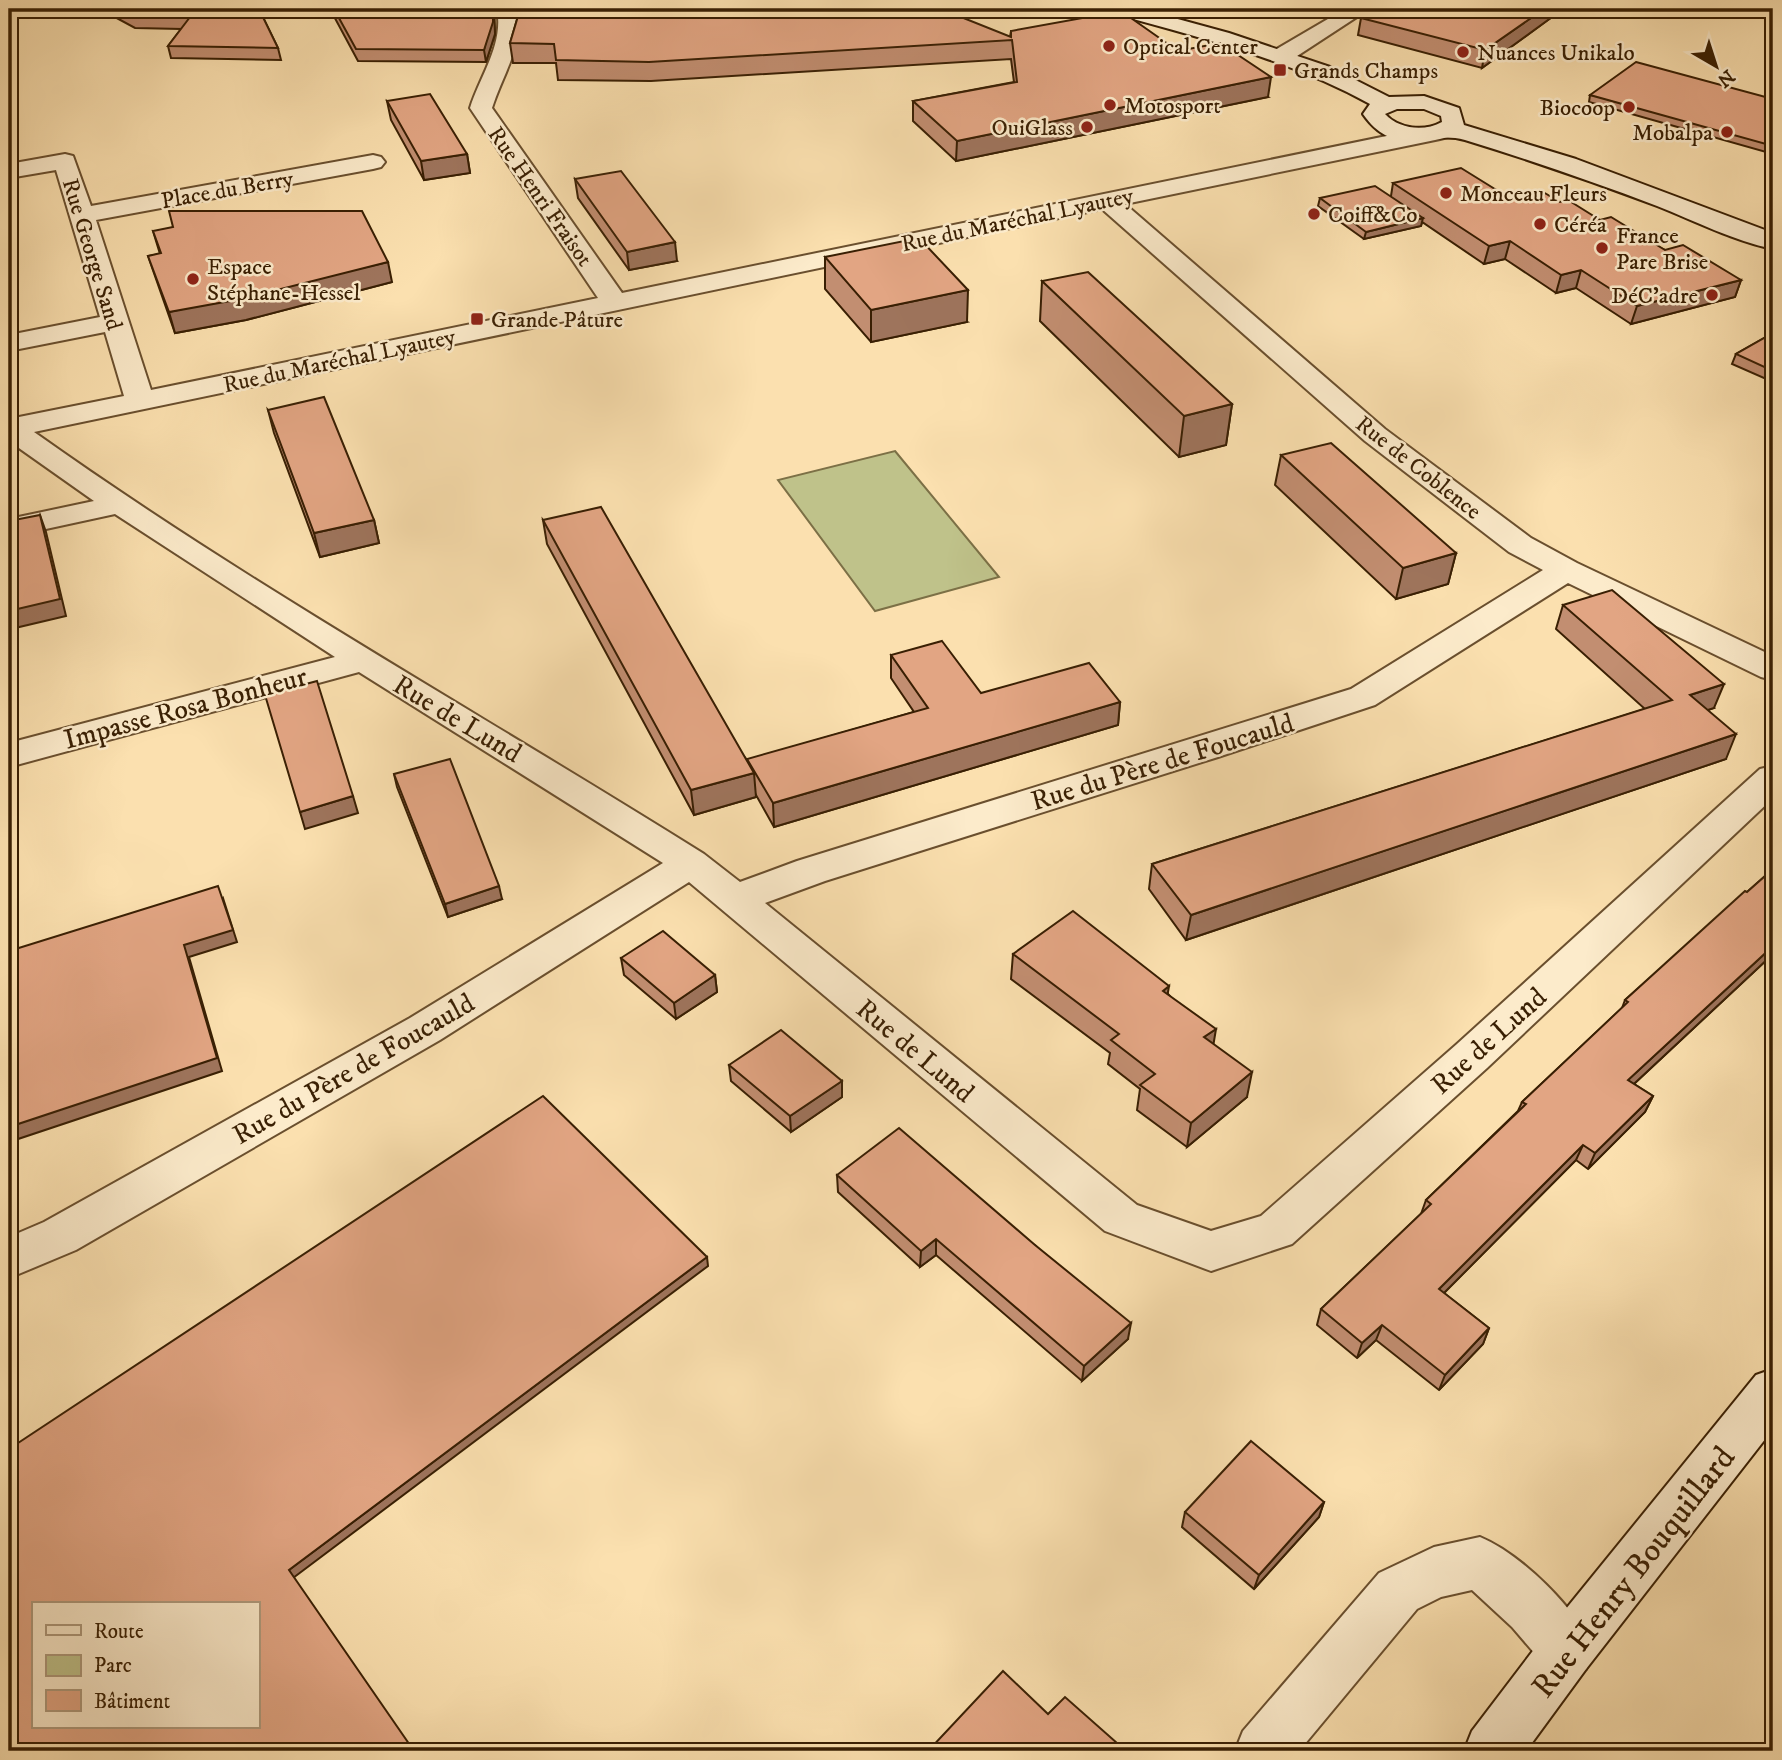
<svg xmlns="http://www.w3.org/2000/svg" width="1782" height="1760" font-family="'IM FELL DW Pica',serif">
<rect width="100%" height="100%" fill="#fbe0af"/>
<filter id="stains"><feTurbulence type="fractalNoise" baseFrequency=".00286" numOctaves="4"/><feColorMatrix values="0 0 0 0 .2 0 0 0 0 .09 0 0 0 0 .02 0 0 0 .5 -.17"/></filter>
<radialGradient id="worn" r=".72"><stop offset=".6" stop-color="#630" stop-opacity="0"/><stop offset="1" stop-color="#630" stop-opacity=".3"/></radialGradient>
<polygon fill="#bfc28a" stroke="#7c7046" stroke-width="2" points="895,451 999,577 875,611 778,480"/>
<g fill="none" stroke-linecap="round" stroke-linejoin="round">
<g stroke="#6a4f2e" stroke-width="4">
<g id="minor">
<path d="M497 9H517C525 43 502 76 492 108L622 293 1440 125 1448 127 1451 132 1448 137 1440 139 1125 204 1385 429 1531 538 1577 563 1773 656V680L1761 677 1568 583 1375 705 1218 757 825 881 765 903 1137 1205 1211 1231 1261 1216 1457 1044 1760 769 1773 766V798L1487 1068 1292 1244 1211 1271 1105 1231 689 882 440 1040 76 1250 9 1278V1237L44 1222 410 1018 663 863 359 672 9 767V743L335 657 115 514 9 537V519L94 501 9 441V419L124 396 105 332 9 351V335L100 317 56 170 9 178V164L65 154 73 156 91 206 373 155 381 157 385 162 381 167 373 169 96 220 151 390 598 298 470 108C480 76 504 44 497 9ZM1102 209 1365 441 1509 552 1543 570 1351 689 797 861 740 882 704 854C481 714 249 585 34 432Z"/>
<polygon points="1345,9 1369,9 1291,60 1275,60 1272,55 1275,50"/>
<path d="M1480 1537C1521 1554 1577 1609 1594 1650L1586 1669 1567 1677 1548 1669 1512 1627 1472 1590 1441 1597 1417 1609 1299 1751H1235L1243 1731 1379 1573 1434 1547Z"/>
</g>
</g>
<g stroke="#391f03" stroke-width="4">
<g id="secondary">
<path d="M1109 9H1141L1229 33 1330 67 1389 97 1424 96 1459 108 1464 125 1576 159 1773 233V249C1734 241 1695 221 1657 206 1594 182 1530 160 1465 140 1427 129 1395 160 1363 114L1370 104C1289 59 1200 38 1112 13ZM1397 109H1424L1441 116 1442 122C1424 132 1399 129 1385 114Z"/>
<polygon points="1773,1369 1773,1429 1586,1669 1526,1751 1464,1751 1472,1731 1548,1631 1756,1375"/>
</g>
</g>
<use href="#minor" fill="#fcebcb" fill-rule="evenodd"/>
<use href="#secondary" fill="#fcebcb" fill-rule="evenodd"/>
</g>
<g fill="#c28e71" stroke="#391f03" stroke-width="2">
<polygon points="100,9 259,9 278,48 281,60 171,58 168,46 181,29 135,28"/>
<polygon points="330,9 494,9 495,34 486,62 358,61"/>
<polygon points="1563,9 1482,68 1358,35 1361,18"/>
<polygon points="518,16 1010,37 1011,31 1178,51 1268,97 956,161 913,121 913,101 1014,82 1011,59 651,81 558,80 556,63 513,63 510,43"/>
<polygon points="1590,95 1773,99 1773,154 1589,102"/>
<polygon points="387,101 467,154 470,173 424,180 391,120"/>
<polygon points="575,179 677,261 629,270 578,198"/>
<polygon points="1393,183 1511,199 1560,202 1665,250 1741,280 1735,297 1631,324 1576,288 1556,293 1505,259 1484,264 1422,222 1421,226 1364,239 1318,206 1320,198 1391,196"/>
<polygon points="153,231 392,282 246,320 175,333 148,256 160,254"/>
<polygon points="825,257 967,322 871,342 825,289"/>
<polygon points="1042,281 1232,404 1226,445 1179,457 1040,321"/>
<polygon points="1773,333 1773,382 1732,364 1736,354"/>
<polygon points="268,410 374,520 379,543 320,557 274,433"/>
<polygon points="1281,455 1456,553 1448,584 1396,599 1275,485"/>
<polygon points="543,520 747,760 914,712 891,678 891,655 981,693 1120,702 1118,725 774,827 756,795 756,797 694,815 547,544"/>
<polygon points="1563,605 1714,708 1708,710 1726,759 1186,940 1149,889 1152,864 1645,709 1556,629"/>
<polygon points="394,774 502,899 448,917 397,787"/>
<polygon points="1773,869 1773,954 1634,1084 1653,1096 1645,1112 1588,1169 1576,1160 1444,1293 1489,1328 1483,1344 1439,1390 1376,1340 1357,1358 1317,1325 1321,1309 1421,1214 1426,1200 1518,1111 1522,1102 1622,1008 1625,1000"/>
<polygon points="1013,954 1168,994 1213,1044 1247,1097 1187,1147 1137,1110 1140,1089 1108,1064 1110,1053 1011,979"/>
<polygon points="621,958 715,975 717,992 676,1019 624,975"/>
<polygon points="729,1065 842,1081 842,1097 791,1132 731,1081"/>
<polygon points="837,1175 1035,1245 1128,1339 1082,1381 936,1255 920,1267 838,1192"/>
<polygon points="1324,1502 1319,1517 1254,1589 1182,1527 1185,1512"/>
</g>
<g fill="#9e745c" stroke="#391f03" stroke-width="2">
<polygon points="493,9 494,9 495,34 486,62 484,50"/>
<polygon points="1544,9 1563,9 1482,68 1485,50"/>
<polygon points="1271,77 1268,97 956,161 957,141"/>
<polygon points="467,154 470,173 424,180 421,161"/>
<polygon points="1423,218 1421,226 1364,239 1366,232"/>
<polygon points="1510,241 1505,259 1484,264 1489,246"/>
<polygon points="675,242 677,261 629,270 627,252"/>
<polygon points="388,262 392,282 246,320 175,333 169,312"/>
<polygon points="1581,270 1576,288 1556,293 1561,275"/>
<polygon points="1741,280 1735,297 1631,324 1637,306"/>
<polygon points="968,290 967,322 871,342 871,310"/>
<polygon points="1232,404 1226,445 1179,457 1184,416"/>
<polygon points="40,515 46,532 66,616 15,628 9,611"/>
<polygon points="374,520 379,543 320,557 314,533"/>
<polygon points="1456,553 1448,584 1396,599 1403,568"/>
<polygon points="1724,684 1714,708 1680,719 1690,695"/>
<polygon points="1120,702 1118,725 774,827 773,803"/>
<polygon points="1736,734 1726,759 1186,940 1191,915"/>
<polygon points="754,773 756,797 694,815 691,790"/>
<polygon points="353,796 358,813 305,829 300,812"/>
<polygon points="499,886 502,899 448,917 445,904"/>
<polygon points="223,898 237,942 189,957 222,1071 9,1142 9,1127"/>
<polygon points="1773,946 1773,954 1621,1096 1628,1080"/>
<polygon points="715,975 717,992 676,1019 674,1003"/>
<polygon points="1169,986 1165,1010 1163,991"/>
<polygon points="1216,1029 1212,1053 1204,1037"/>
<polygon points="1252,1072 1247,1097 1187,1147 1191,1123"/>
<polygon points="842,1081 842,1097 791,1132 790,1116"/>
<polygon points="1653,1096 1645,1112 1588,1169 1595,1153"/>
<polygon points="1583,1145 1576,1160 1433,1304 1439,1289"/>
<polygon points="936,1239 936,1255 920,1267 921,1251"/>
<polygon points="707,1257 708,1266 293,1578 289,1570"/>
<polygon points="1131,1323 1128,1339 1082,1381 1084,1366"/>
<polygon points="1382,1325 1376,1340 1357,1358 1362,1343"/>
<polygon points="1489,1328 1483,1344 1439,1390 1445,1375"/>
<polygon points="1324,1502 1319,1517 1254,1589 1259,1575"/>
</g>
<g fill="#e2a583" stroke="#391f03" stroke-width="2" fill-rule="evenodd">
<polygon points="118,9 259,9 278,48 168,46 190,17 131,16"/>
<polygon points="334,9 493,9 493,22 484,50 356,49"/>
<polygon points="518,9 941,9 1011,37 1011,31 1121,11 1178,51 1220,43 1271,77 957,141 913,101 1017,82 1012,40 649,62 556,60 554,44 510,43 518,16"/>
<polygon points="1413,9 1544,9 1485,50 1361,18"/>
<polygon points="1636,62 1773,99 1773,146 1590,95"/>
<polygon points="430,94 467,154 421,161 387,101"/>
<polygon points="1461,168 1511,199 1543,192 1560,202 1568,200 1600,220 1611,217 1665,250 1683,245 1741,280 1637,306 1581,270 1561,275 1510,241 1489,246 1393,183"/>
<polygon points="621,171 675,242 627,252 575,179"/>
<polygon points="1375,186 1423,218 1366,232 1320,198"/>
<polygon points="169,211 362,211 388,262 241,299 169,312 148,256 161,253 153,231 173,227"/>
<polygon points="919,238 968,290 871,310 825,257"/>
<polygon points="1088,272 1232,404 1184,416 1042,281"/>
<polygon points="1773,333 1773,371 1736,354"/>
<polygon points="324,397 374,520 314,533 268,410"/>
<polygon points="1331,443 1456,553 1403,568 1281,455"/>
<polygon points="601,507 754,773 691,790 543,520"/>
<polygon points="40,515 60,599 9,611 9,521"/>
<polygon points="1612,590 1724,684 1690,695 1736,734 1191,915 1152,864 1672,700 1563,605"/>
<polygon points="942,641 981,693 1089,663 1120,702 773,803 747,759 928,708 891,655"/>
<polygon points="317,681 353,796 300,812 265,695"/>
<polygon points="450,759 499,886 445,904 394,774"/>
<polygon points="1773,869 1773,946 1628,1080 1653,1096 1595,1153 1583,1145 1439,1289 1489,1328 1445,1375 1382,1325 1362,1343 1321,1309 1431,1204 1426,1200 1526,1104 1522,1102 1628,1002 1625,1000 1745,891 1747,892"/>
<polygon points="218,886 233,930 184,945 217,1058 9,1127 9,951"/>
<polygon points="1073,911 1169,986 1163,991 1216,1029 1204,1037 1252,1072 1191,1123 1140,1085 1155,1074 1111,1040 1119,1034 1013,954"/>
<polygon points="663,931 715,975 674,1003 621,958"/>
<polygon points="781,1030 842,1081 790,1116 729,1065"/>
<path d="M543 1096 707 1257 289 1570 414 1751H9V1449ZM33 1604H257V1727H33Z"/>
<polygon points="899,1128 1035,1245 1131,1323 1084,1366 936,1239 921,1251 837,1175"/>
<polygon points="1251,1441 1324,1502 1259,1575 1185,1512"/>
<polygon points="1003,1671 1048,1714 1065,1697 1126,1751 928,1751"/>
</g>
<g fill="#8f2418" stroke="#fcebcb" stroke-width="2.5">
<circle cx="1109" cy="46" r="7"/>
<circle cx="1463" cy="52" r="7"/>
<rect x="1273" y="63" width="14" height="14" rx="3.5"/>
<circle cx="1110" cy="105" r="7"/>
<circle cx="1629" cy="107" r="7"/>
<circle cx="1087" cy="127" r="7"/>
<circle cx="1727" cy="132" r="7"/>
<circle cx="1446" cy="193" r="7"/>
<circle cx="1314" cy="214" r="7"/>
<circle cx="1540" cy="224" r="7"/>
<circle cx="1602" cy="248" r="7"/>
<circle cx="193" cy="279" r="7"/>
<circle cx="1712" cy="295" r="7"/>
<rect x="470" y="312" width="14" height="14" rx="3.5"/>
</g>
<g text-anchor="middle" stroke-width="5" stroke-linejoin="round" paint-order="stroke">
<g font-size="23" fill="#391f03" stroke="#fcebcb" text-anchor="start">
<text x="1123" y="54">Optical Center</text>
<text x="1477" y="60">Nuances Unikalo</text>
<text x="1294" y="78">Grands Champs</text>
<text x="1124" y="113">Motosport</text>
<text x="1615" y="115" text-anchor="end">Biocoop</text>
<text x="1073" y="135" text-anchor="end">OuiGlass</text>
<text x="1713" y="140" text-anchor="end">Mobalpa</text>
<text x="1460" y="201">Monceau Fleurs</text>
<text x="1328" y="222">Coiff&amp;Co</text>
<text x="1554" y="232">Céréa</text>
<text x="1616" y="243">France<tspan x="1616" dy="26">Pare Brise</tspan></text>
<text x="207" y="274">Espace<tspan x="207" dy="26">Stéphane-Hessel</tspan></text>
<text x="1698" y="303" text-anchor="end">DéC'adre</text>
<text x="491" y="327">Grande Pâture</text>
</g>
<g font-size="23" fill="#391f03" stroke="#fcebcb">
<text transform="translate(227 189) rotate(-10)" y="8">Place du Berry</text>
<text transform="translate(541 196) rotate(55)" y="8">Rue Henri Fraisot</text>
<text transform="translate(1017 219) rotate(-12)" y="8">Rue du Maréchal Lyautey</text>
<text transform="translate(93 254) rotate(73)" y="8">Rue George Sand</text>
<text transform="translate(339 360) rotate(-12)" y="8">Rue du Maréchal Lyautey</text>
<text transform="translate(1419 467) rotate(38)" y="8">Rue de Coblence</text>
</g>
<g font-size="28" fill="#391f03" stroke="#fcebcb">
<text transform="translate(185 707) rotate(-15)" y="10">Impasse Rosa Bonheur</text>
<text transform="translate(458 718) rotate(31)" y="10">Rue de Lund</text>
<text transform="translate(1162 761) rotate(-17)" y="10">Rue du Père de Foucauld</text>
<text transform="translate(1488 1040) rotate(-42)" y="10">Rue de Lund</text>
<text transform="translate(916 1050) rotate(40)" y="10">Rue de Lund</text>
<text transform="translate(353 1068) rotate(-30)" y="10">Rue du Père de Foucauld</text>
</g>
<g font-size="33" fill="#391f03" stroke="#fcebcb">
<text transform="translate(1632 1571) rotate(-52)" y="12">Rue Henry Bouquillard</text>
</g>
</g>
<rect width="1782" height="1760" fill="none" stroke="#fbe0af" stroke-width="35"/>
<rect x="10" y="10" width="1761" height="1739" fill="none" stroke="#391f03" stroke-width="3.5"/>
<rect x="18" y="18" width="1747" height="1725" fill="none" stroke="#391f03" stroke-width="2"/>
<rect x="32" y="1602" width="228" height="126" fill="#fcebcb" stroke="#ae997b" stroke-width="2"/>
<rect x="46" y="1625" width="35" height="10" fill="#fcebcb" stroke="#ae997b" stroke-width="2"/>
<text x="94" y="1638" font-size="21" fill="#391f03">Route</text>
<rect x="46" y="1655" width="35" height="21" fill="#bfc28a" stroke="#ae997b" stroke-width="2"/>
<text x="94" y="1672" font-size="21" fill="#391f03">Parc</text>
<rect x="46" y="1690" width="35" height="21" fill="#e2a583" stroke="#ae997b" stroke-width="2"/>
<text x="94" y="1708" font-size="21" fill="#391f03">Bâtiment</text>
<g transform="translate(1716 66) rotate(141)" stroke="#fcebcb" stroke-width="5" paint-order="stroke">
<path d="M0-5L12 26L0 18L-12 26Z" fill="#391f03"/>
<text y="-10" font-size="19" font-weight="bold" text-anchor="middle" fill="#391f03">N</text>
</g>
<rect width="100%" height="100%" filter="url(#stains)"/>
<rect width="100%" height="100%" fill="url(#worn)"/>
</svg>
